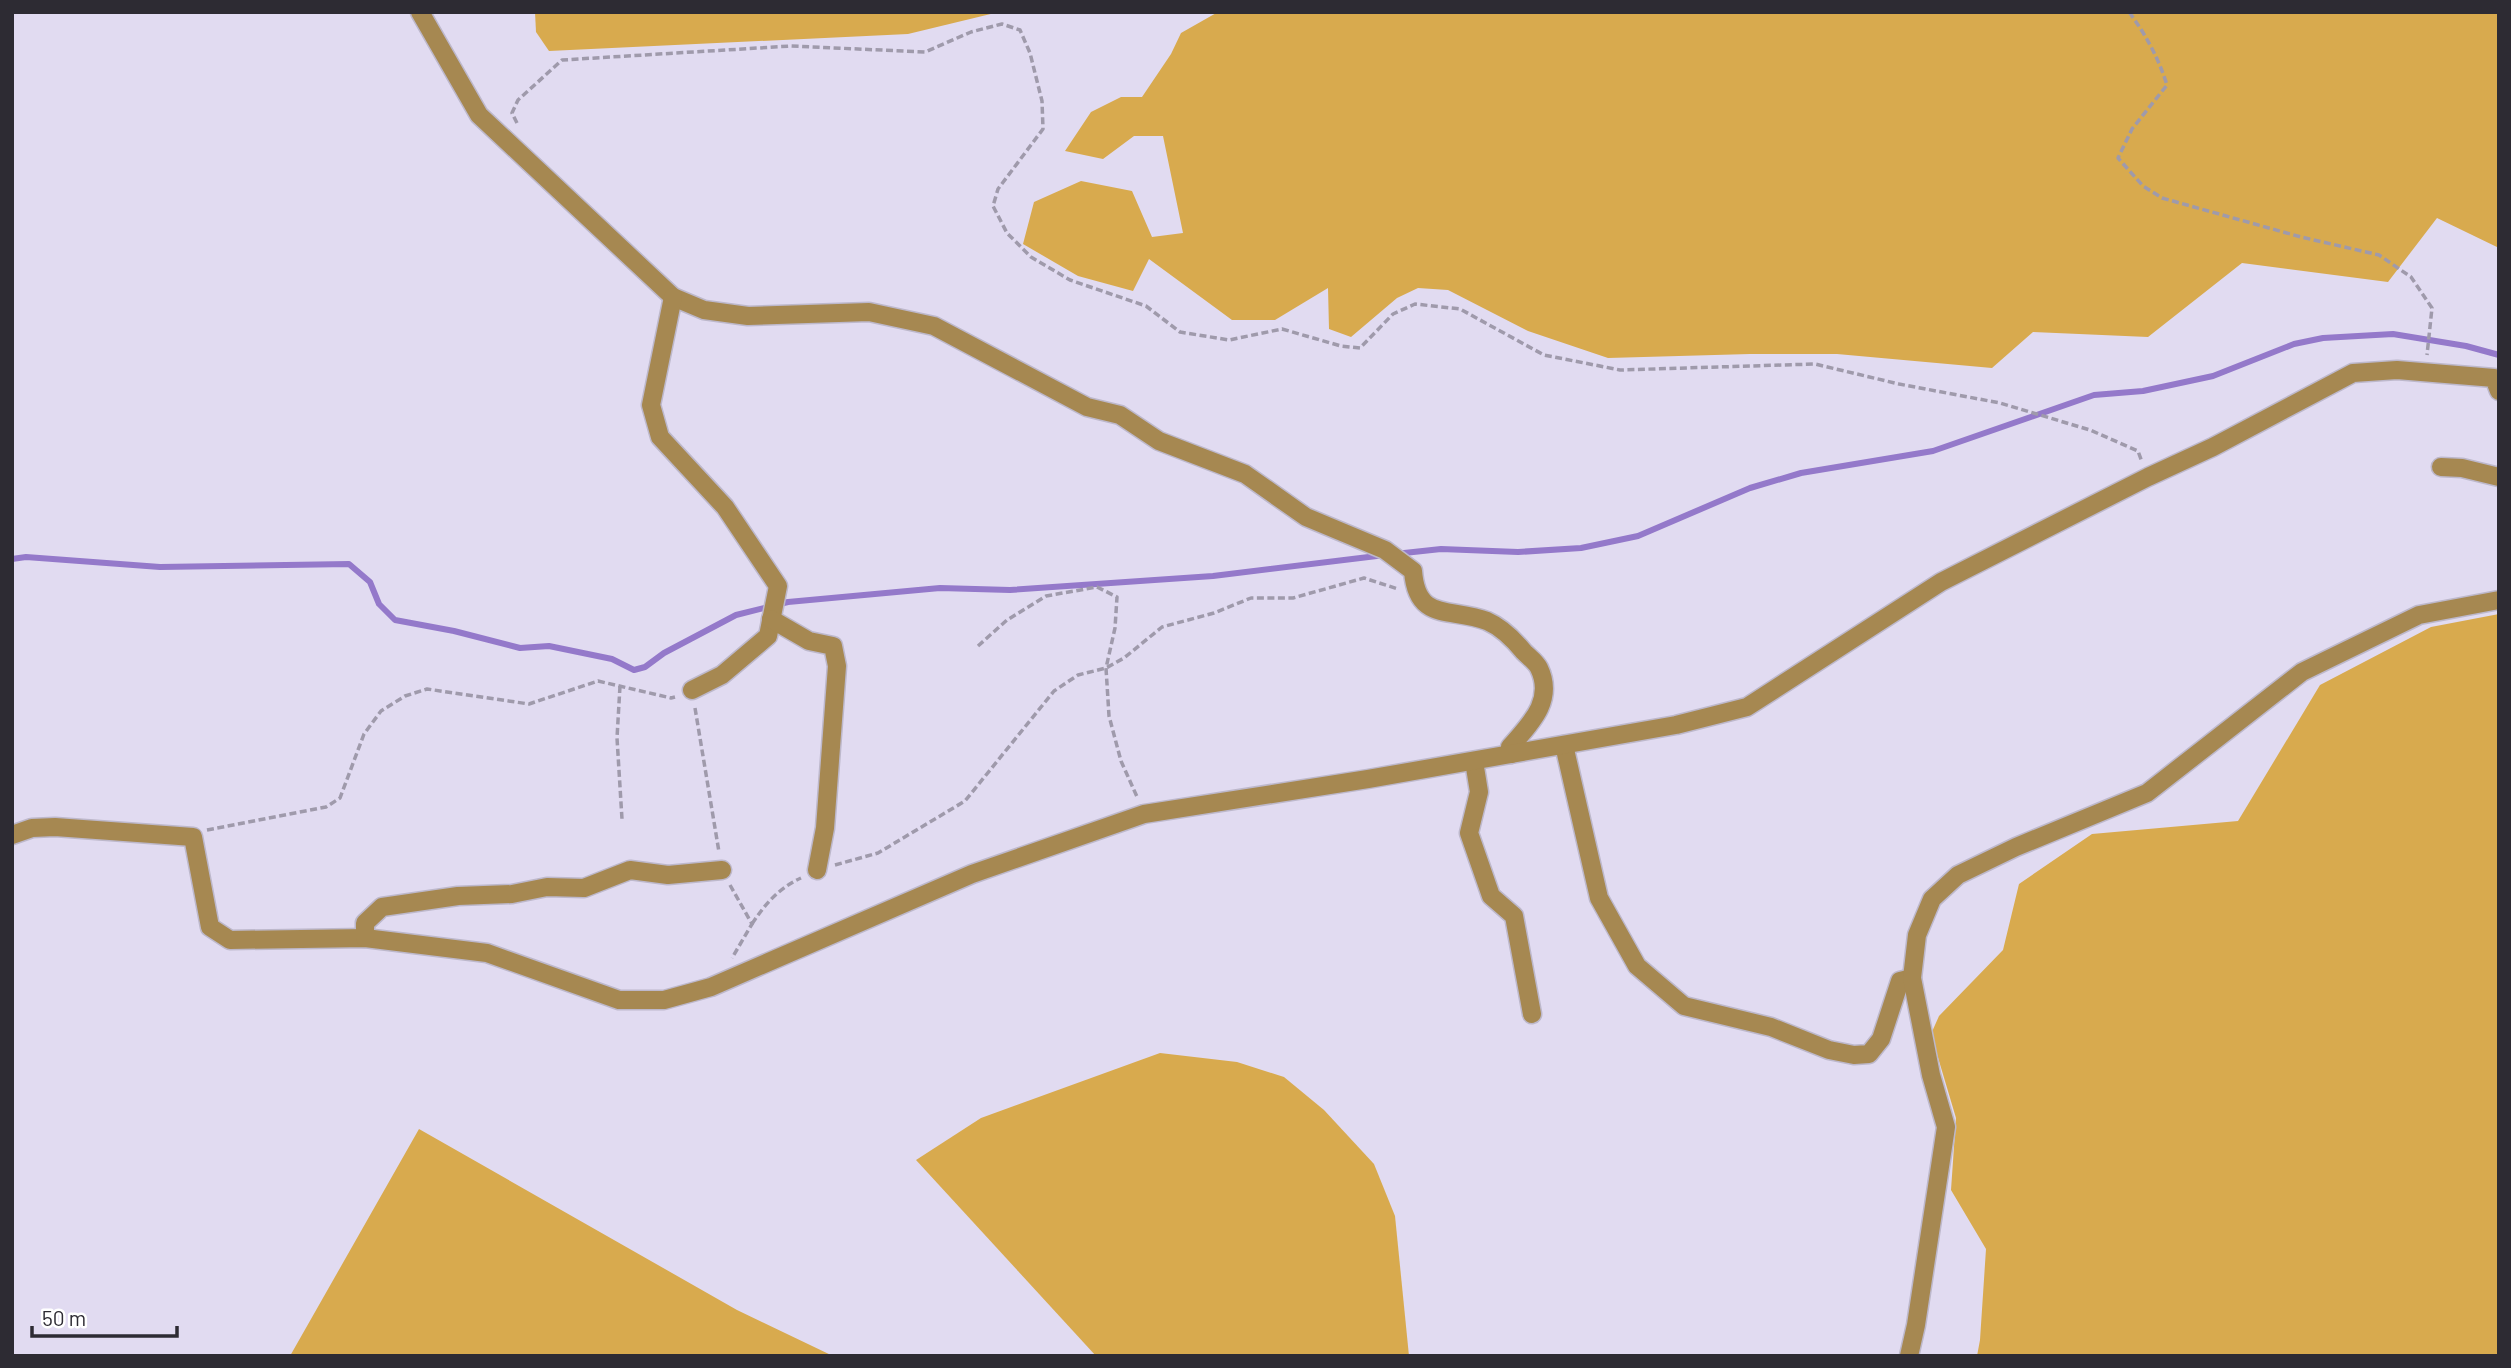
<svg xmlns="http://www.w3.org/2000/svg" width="2511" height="1368" font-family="Barlow,sans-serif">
<rect width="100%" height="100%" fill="#e1dbf1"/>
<g fill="#d8aa4e">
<polygon points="535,12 999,12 908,34 549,51 536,32"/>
<polygon points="1218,12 2499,12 2499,248 2437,218 2388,282 2242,263 2148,337 2033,332 1992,368 1837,354 1750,354 1608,358 1528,331 1448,290 1418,288 1397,298 1351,337 1329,329 1328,288 1275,320 1232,320 1149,259 1133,291 1078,276 1023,244 1034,202 1081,181 1132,191 1152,237 1183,233 1163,136 1134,136 1103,159 1065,151 1091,112 1121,97 1142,97 1171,54 1181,33"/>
<polygon points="2499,614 2499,1356 1977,1356 1980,1340 1986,1249 1951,1190 1956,1118 1931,1034 1939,1016 2003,950 2019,884 2092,834 2238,821 2320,685 2431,627"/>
<polygon points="1160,1053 1237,1062 1284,1077 1324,1110 1374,1164 1395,1216 1409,1356 1096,1356 916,1160 981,1118"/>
<polygon points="419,1129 737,1310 833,1356 290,1356"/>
</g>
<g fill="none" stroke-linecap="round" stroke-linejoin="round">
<g stroke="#9479ca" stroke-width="6">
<polyline points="1395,554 1441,549 1518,552 1581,548 1638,536 1750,488 1801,473 1933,451 2094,395 2143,391 2213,376 2294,344 2323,338 2393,334 2466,346 2499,355"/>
<polyline points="12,559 26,557 160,567 349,564 370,582 379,604 395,620 454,631 520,648 549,646 612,659 634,670 645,667 664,653 736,615 788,602 940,588 1010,590 1213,576 1385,555"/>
</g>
<g stroke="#bdb8cb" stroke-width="21">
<g id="minor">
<path d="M420 12 479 115 673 297 704 310 748 316 869 312 934 326 1087 407 1120 415 1159 441 1245 474 1306 517 1385 550 1413 571C1417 623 1451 607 1487 621 1501 627 1515 641 1524 652 1529 657 1536 662 1539 668 1555 701 1529 725 1510 747L1511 754"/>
<polyline points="673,297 651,405 660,437 725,507 778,586 768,636 722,675 692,690"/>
<polyline points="2441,467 2462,468 2499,477"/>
<polyline points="771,619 809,641 833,646 837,666 825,828 817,870"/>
<polyline points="1564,745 1599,898 1637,966 1684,1006 1771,1027 1829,1050 1854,1055 1869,1054 1881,1039 1900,981 1912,978"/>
<polyline points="1474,761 1479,792 1469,833 1491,896 1514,916 1532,1014"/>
<polyline points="12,835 32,828 55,827 193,837 210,927 230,940 365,938 487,953 619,1000 664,1000 711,987 972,874 1144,814 1368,779 1676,725 1747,707 1941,582 2148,477 2213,447 2353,373 2397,370 2494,378 2499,391"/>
<polyline points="365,938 365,923 382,907 458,896 512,894 547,887 584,888 630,870 668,875 722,870"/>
<polyline points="1909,1356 1916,1325 1946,1127 1931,1075 1912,978 1917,935 1932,899 1958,875 2016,847 2147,793 2302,672 2419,615 2499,600"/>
</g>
</g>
<g stroke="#9f9aab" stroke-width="3.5" stroke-dasharray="7 3.5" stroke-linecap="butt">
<path d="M2129 12C2146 35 2158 57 2167 85L2132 129 2118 158 2143 186 2162 198 2301 237 2379 255 2411 277 2432 308 2427 355"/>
<polyline points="517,123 512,113 518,100 562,60 791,46 925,52 971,32 1002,24 1020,30 1030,53 1042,101 1043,129 998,189 993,206 1007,233 1031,257 1070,280 1146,306 1180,332 1229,340 1282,329 1341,346 1360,348 1393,314 1415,304 1460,309 1544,355 1620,370 1815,364 1899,384 2000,403 2090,430 2138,451 2142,462"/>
<polyline points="978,646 1007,620 1046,596 1097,587 1117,597 1115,628 1106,668 1109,716 1121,761 1138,799"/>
<polyline points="620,686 617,738 622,819"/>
<polyline points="695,708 719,852"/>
<polyline points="207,830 326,807 340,798 364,734 381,711 405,696 427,689 529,704 598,681 671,698 675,697"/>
<polyline points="835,865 878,853 965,801 1054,691 1078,675 1106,668 1124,658 1162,627 1214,613 1251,598 1293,598 1364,578 1398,589"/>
<polyline points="730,885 752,924 732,958"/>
<path d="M752 924C765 904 779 888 801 878"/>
</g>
<use href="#minor" stroke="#a68851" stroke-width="18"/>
</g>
<rect width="2511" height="1368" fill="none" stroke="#2d2b33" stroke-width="28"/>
<path d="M32 1326v10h145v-10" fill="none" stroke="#2d2b33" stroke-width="3.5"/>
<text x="42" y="1326" font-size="21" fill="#2d2b33" stroke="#ffffff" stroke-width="5" paint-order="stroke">50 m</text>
</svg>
